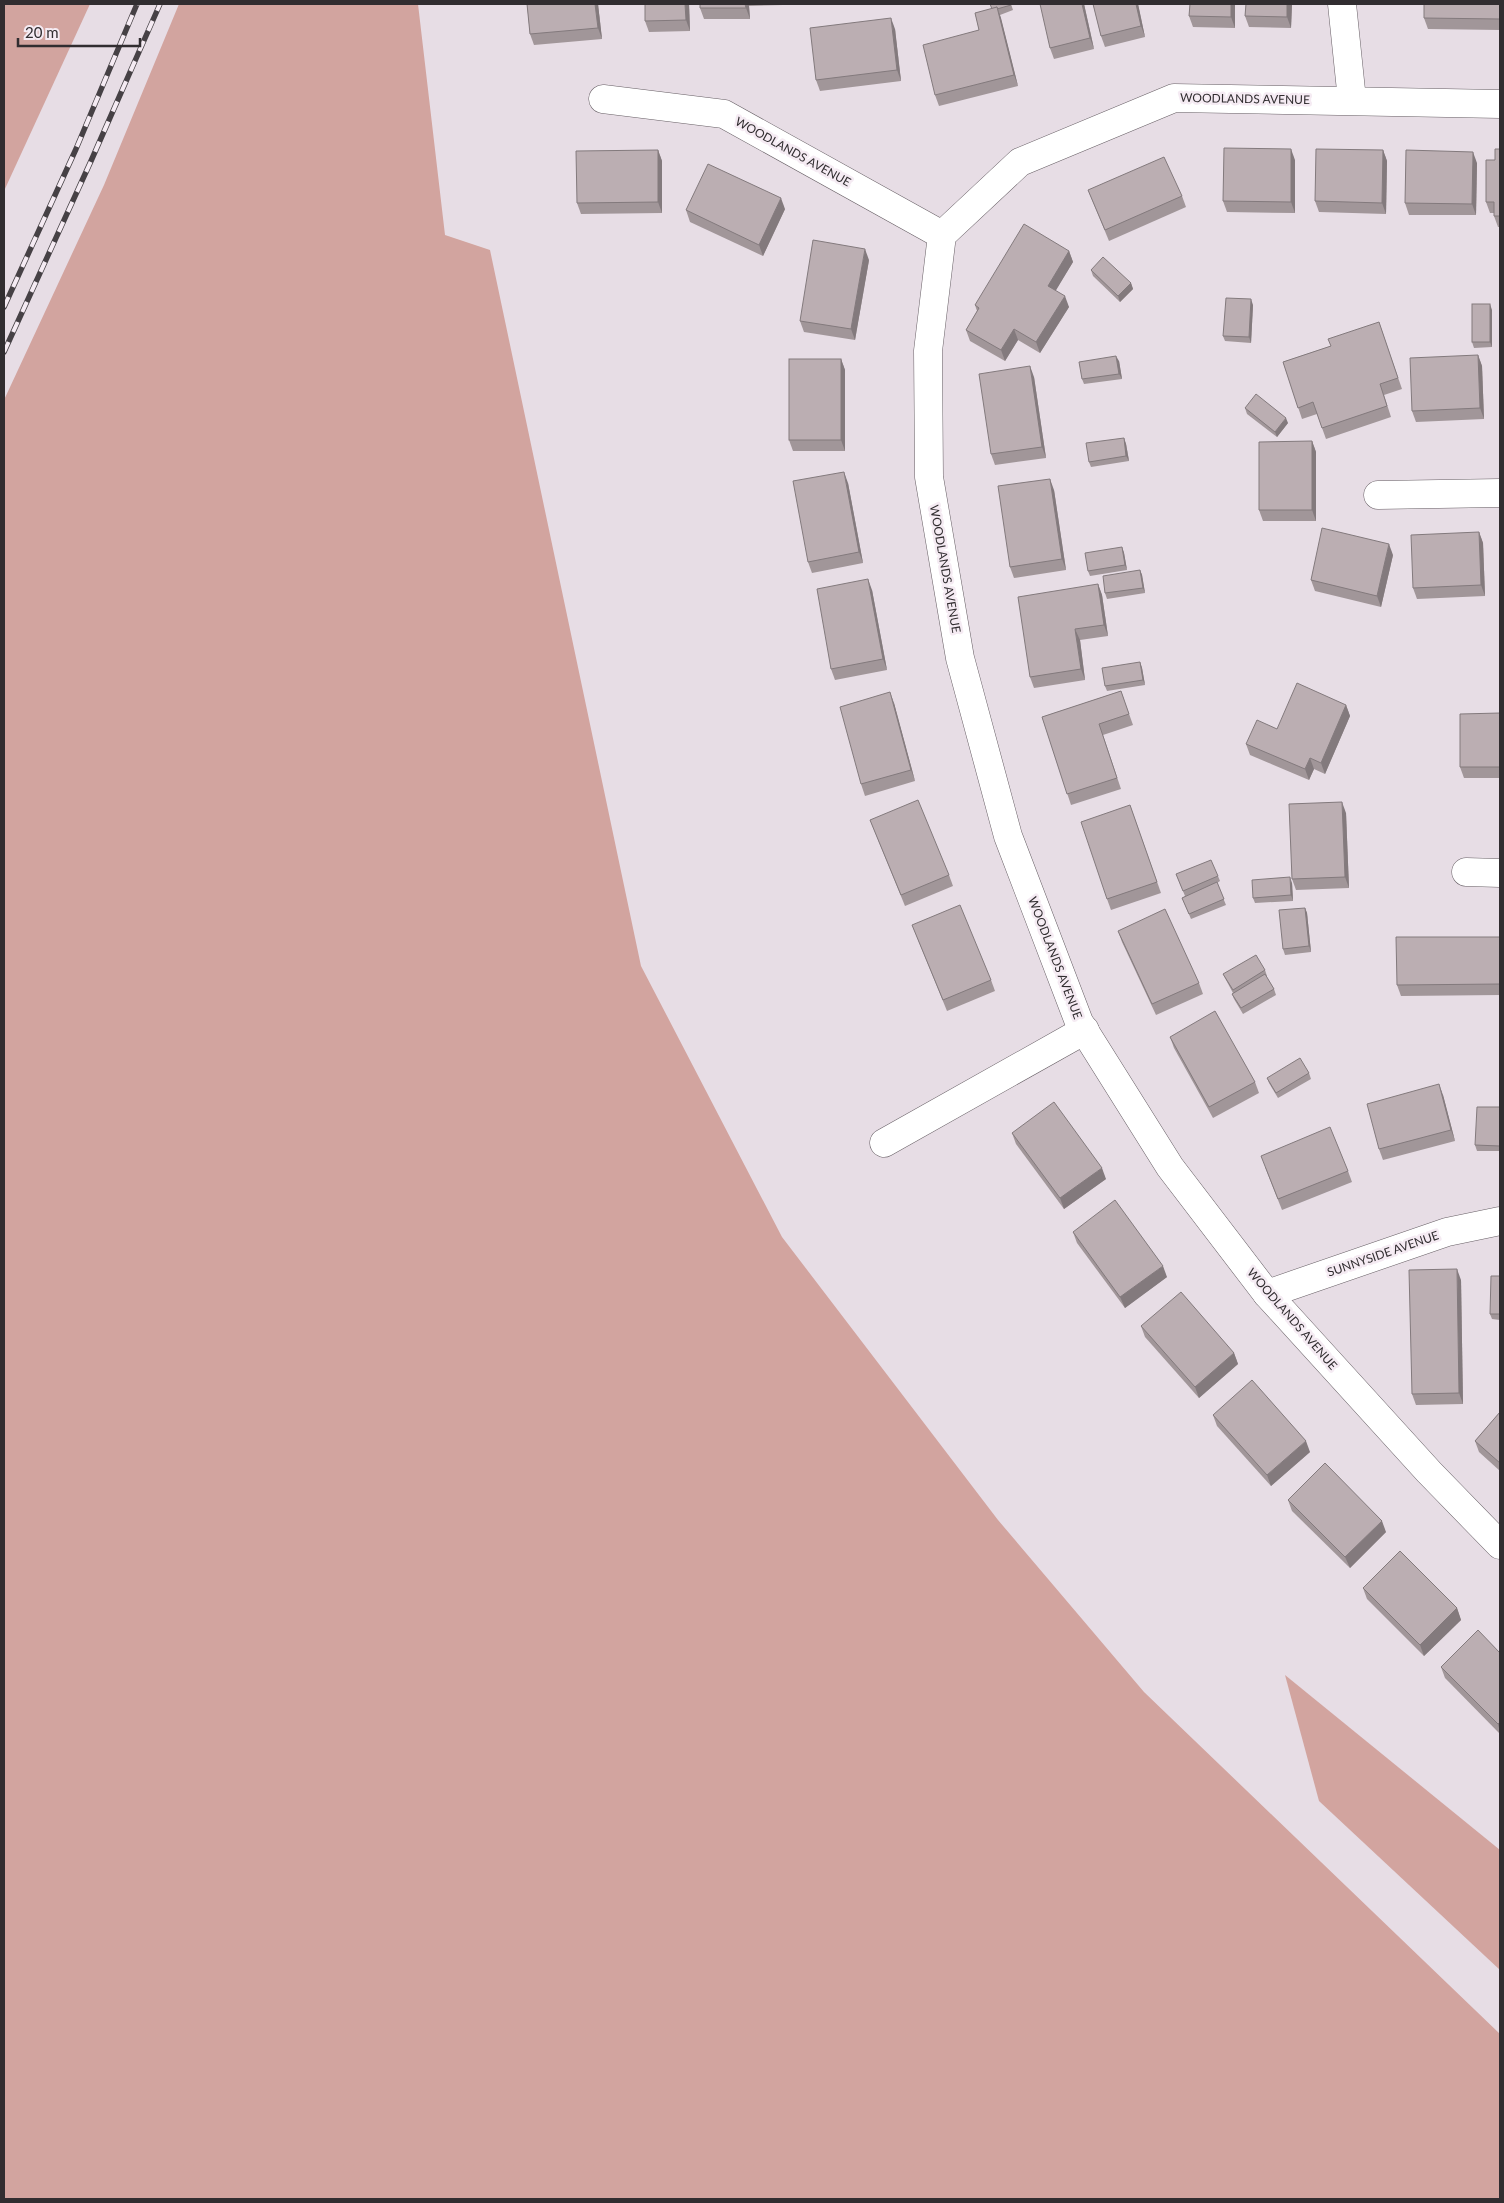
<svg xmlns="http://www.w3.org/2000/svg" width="1504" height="2203" font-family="Lato,sans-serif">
<rect width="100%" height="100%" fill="#e7dde5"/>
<g fill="#d2a49f">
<polygon points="4,4 90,4 4,191"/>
<polygon points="179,4 418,4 445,235 490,250 641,966 782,1237 998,1520 1144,1692 1500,2034 1500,2199 4,2199 4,400 104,185"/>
<polygon points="1285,1675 1500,1850 1500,1970 1319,1801"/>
</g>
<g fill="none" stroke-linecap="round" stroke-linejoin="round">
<g stroke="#675f65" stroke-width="29">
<g id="minor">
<polyline points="1342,4 1352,100"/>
<polyline points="603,99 724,114 942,235"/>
<polyline points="1500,104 1174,98 1020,162 942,235 928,351 929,477 960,658 1008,836 1079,1022 1170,1167 1267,1294 1429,1472 1500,1545"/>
<polyline points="1378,495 1500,493"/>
<polyline points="1466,872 1500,873"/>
<polyline points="884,1143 1085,1030"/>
<polyline points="1267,1294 1447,1232 1500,1221"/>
</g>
</g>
<use href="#minor" stroke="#fff" stroke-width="28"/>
<g stroke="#464145" stroke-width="5.5">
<g id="rail">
<polyline points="4,307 76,149 137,4"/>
<polyline points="4,352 91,161 160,4"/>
</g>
</g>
<use href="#rail" stroke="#f5ebf3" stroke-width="4" stroke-dasharray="11" stroke-linecap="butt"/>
</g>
<g fill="#a19699">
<polygon points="527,4 598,4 602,39 534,45 530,34"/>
<polygon points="645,4 689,4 690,31 649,32 645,21"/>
<polygon points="700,4 783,4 783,5 749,6 750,19 704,19 700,8"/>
<polygon points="1011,4 1013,10 1000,15 1018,86 939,106 935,95 979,30 975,13"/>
<polygon points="1084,4 1094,49 1054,59 1050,48"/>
<polygon points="1093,4 1138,4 1145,37 1105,47 1101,36"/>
<polygon points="1190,4 1235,4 1235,28 1193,27 1189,16"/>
<polygon points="1246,4 1292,4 1291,28 1249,27 1245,16"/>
<polygon points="1500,4 1500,30 1428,29 1424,18"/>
<polygon points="895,29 901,81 820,91 816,80"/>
<polygon points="1500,149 1500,227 1498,227 1494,216 1494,213 1490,213 1486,202 1495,160"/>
<polygon points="658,150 662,161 662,213 581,214 577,203"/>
<polygon points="1383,150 1387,161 1386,214 1319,212 1315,201"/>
<polygon points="1295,160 1295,213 1227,212 1223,201"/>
<polygon points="1477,163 1476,215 1409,215 1405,203"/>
<polygon points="1088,190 1182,196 1186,207 1109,241"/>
<polygon points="785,209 763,256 690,222 686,210"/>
<polygon points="1069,251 1073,262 1055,291 1069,307 1040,353 1018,340 1005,361 970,341 966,330 977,311 975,305"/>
<polygon points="869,260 855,340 804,332 800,321"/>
<polygon points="1091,270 1131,283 1133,289 1120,302 1093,276"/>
<polygon points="1253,305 1251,343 1225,341 1223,336"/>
<polygon points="1492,310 1492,347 1474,348 1472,342"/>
<polygon points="1379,322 1402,389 1384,395 1391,417 1326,439 1317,414 1302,419 1283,362 1331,346"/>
<polygon points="1478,355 1482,366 1484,419 1416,422 1412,411"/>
<polygon points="841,359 845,370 845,451 793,451 789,440"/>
<polygon points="1119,361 1122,379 1084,384 1082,379"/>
<polygon points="1034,377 1046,458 995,465 991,454"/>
<polygon points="1245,408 1288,423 1277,437 1247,414"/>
<polygon points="1124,438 1126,444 1129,461 1091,467 1089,462"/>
<polygon points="1312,441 1316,452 1316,521 1263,521 1259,510"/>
<polygon points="848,483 863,563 812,573 808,562"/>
<polygon points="1054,490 1066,570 1014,578 1010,567"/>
<polygon points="1479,532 1483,543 1485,596 1417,599 1413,588"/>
<polygon points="1122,547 1124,553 1127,570 1090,576 1088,571"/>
<polygon points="1393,555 1381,607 1315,591 1311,580"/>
<polygon points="1140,570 1142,575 1145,593 1107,599 1105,593"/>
<polygon points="1098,584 1102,595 1108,636 1080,640 1085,680 1034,688 1030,677"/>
<polygon points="872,590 887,670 835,680 831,669"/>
<polygon points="1140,662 1142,668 1145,685 1107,691 1105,686"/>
<polygon points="1121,691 1133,725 1103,735 1121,789 1071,805 1042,717"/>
<polygon points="894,703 915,781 865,796 861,784"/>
<polygon points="1346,705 1350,716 1325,774 1314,769 1309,780 1250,755 1246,744 1277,729"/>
<polygon points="1500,713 1500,778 1464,778 1460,767"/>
<polygon points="1130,805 1161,893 1111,910 1107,899"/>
<polygon points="1346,813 1349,888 1296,890 1292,879"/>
<polygon points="870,820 949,875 953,886 905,906"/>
<polygon points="1176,874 1218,876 1220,881 1217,883 1226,905 1191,919 1182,898 1185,896"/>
<polygon points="1292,883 1293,901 1255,903 1253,898"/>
<polygon points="1305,908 1307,913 1311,952 1285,955 1283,949"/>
<polygon points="912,925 991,980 995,991 947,1011"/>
<polygon points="1118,931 1199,983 1203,994 1156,1015 1122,942"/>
<polygon points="1500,937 1500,995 1401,996 1397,985"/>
<polygon points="1265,970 1267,976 1266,976 1274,989 1276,995 1243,1014 1234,999 1232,994 1233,993 1226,980 1223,974"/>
<polygon points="1170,1037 1255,1082 1259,1093 1213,1118 1174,1048"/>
<polygon points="1309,1073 1311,1079 1278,1098 1269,1083 1267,1078"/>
<polygon points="1443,1095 1455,1141 1383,1160 1379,1149"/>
<polygon points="1500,1107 1500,1151 1477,1151 1475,1145"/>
<polygon points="1012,1133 1106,1179 1064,1209 1016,1144"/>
<polygon points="1265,1167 1348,1171 1352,1182 1282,1210"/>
<polygon points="1073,1232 1167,1277 1125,1308 1077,1243"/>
<polygon points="1500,1276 1500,1320 1492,1319 1490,1314"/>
<polygon points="1461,1280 1463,1404 1416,1405 1412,1394"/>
<polygon points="1141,1326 1234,1353 1238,1364 1199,1398 1145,1337"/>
<polygon points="1500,1412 1500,1471 1479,1452 1475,1441"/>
<polygon points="1213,1415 1310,1452 1271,1486 1217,1426"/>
<polygon points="1288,1500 1386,1532 1350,1568 1292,1511"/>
<polygon points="1363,1588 1457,1608 1461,1620 1424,1656 1367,1599"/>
<polygon points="1500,1653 1500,1734 1445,1678 1441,1667"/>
</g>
<g fill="#837a7d">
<polygon points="595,4 598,4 602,39 598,28"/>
<polygon points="685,4 689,4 690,31 686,20"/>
<polygon points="745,4 749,4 749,6 750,19 746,8"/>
<polygon points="1082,4 1084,4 1094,49 1090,38"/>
<polygon points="1136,4 1138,4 1145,37 1141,26"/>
<polygon points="1231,4 1235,4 1235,28 1231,17"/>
<polygon points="1287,4 1292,4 1291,28 1287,17"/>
<polygon points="997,7 1001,18 1018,86 1014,75"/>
<polygon points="891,18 895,29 901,81 897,70"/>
<polygon points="1291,149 1295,160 1295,213 1291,202"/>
<polygon points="658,150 662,161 662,213 658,202"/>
<polygon points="1383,150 1387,161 1386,214 1382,203"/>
<polygon points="1473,152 1477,163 1476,215 1472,204"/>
<polygon points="781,198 785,209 763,256 759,245"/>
<polygon points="865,249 869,260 855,340 851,329"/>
<polygon points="1069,251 1073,262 1052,297 1048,286"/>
<polygon points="1131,283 1133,289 1120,302 1118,296"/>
<polygon points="1065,296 1069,307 1040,353 1036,342"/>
<polygon points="1251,299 1253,305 1251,343 1249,337"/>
<polygon points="1490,304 1492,310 1492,347 1490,342"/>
<polygon points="1014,329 1018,340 1005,361 1001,350"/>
<polygon points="1478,355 1482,366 1484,419 1480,408"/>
<polygon points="1116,356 1119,361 1122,379 1119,374"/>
<polygon points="841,359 845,370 845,451 841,440"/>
<polygon points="1030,366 1034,377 1046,458 1042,447"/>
<polygon points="1286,418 1288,423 1277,437 1275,432"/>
<polygon points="1124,438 1126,444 1129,461 1126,456"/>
<polygon points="1312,441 1316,452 1316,521 1312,510"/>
<polygon points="844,472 848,483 863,563 859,552"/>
<polygon points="1050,479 1054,490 1066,570 1062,559"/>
<polygon points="1479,532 1483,543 1485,596 1481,585"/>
<polygon points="1389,544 1393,555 1381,607 1377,596"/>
<polygon points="1122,547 1124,553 1127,570 1125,565"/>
<polygon points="1140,570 1142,575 1145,593 1143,588"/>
<polygon points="868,579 872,590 887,670 883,659"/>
<polygon points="1098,584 1102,595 1108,636 1104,625"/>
<polygon points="1075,629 1080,640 1085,680 1081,669"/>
<polygon points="1140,662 1142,668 1145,685 1143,680"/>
<polygon points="890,692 894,703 915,781 911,770"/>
<polygon points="1346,705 1350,716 1325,774 1321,763"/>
<polygon points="1310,758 1314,769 1309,780 1305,769"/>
<polygon points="1342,802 1346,813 1349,888 1345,877"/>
<polygon points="1290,877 1292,883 1293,901 1291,895"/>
<polygon points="1305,908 1307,913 1311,952 1309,946"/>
<polygon points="1439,1084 1443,1095 1455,1141 1451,1130"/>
<polygon points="1102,1168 1106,1179 1064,1209 1060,1198"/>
<polygon points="1163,1266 1167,1277 1125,1308 1120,1297"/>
<polygon points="1457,1269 1461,1280 1463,1404 1459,1393"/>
<polygon points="1234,1353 1238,1364 1199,1398 1195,1387"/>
<polygon points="1306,1441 1310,1452 1271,1486 1267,1475"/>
<polygon points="1382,1521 1386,1532 1350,1568 1345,1557"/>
<polygon points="1457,1608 1461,1620 1424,1656 1420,1645"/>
<polygon points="1500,1722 1500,1732 1498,1724"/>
</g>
<g fill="#bbaeb2" stroke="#837a7d">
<polygon points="527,4 595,4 598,28 530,34"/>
<polygon points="645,4 685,4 686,20 645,21"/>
<polygon points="700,4 745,4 746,8 700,8"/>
<polygon points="990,4 1011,4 1011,5 997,9 997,7 992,9"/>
<polygon points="1040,4 1082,4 1090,38 1050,48"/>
<polygon points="1093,4 1136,4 1141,26 1101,36"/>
<polygon points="1190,4 1231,4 1231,17 1189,16"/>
<polygon points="1246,4 1287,4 1287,17 1245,16"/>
<polygon points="1424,4 1500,4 1500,19 1424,18"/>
<polygon points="997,7 1014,75 935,95 923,45 979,30 975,13"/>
<polygon points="891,18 897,70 816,80 810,28"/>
<polygon points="1224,148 1291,149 1291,202 1223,201"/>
<polygon points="1316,149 1383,150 1382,203 1315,201"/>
<polygon points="1495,149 1500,149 1500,216 1494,216 1494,202 1486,202 1486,160 1495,160"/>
<polygon points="658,150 658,202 577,203 576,151"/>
<polygon points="1406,150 1473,152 1472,204 1405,203"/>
<polygon points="1164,157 1182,196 1105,230 1088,190"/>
<polygon points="708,164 781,198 759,245 686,210"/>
<polygon points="1024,224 1069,251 1048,286 1065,296 1036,342 1014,329 1001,350 966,330 979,308 975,305"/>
<polygon points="813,240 865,249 851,329 800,321"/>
<polygon points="1103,257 1131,283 1118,296 1091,270"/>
<polygon points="1226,298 1251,299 1249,337 1223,336"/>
<rect x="1472" y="304" width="18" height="38"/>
<polygon points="1379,322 1398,378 1380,384 1387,406 1322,428 1313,402 1298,408 1283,362 1331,346 1328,339"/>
<polygon points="1478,355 1480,408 1412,411 1410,358"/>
<polygon points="1116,356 1119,374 1082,379 1079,362"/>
<rect x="789" y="359" width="52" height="81"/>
<polygon points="1030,366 1042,447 991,454 979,374"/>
<polygon points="1256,394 1286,418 1275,432 1245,408"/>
<polygon points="1124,438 1126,456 1089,462 1086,443"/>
<polygon points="1312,441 1312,510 1259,510 1259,442"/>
<polygon points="844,472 859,552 808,562 793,481"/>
<polygon points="1050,479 1062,559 1010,567 998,486"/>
<polygon points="1322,528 1389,544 1377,596 1311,580"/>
<polygon points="1479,532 1481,585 1413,588 1411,535"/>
<polygon points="1122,547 1125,565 1088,571 1085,553"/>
<polygon points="1140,570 1143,588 1105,593 1103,576"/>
<polygon points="868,579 883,659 831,669 817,589"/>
<polygon points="1098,584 1104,625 1075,629 1081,669 1030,677 1018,597"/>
<polygon points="1140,662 1143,680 1105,686 1102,668"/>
<polygon points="1297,683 1346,705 1321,763 1310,758 1305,769 1246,744 1257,720 1277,729"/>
<polygon points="1121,691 1129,714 1099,724 1117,778 1067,794 1042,717"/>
<polygon points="890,692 911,770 861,784 840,707"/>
<polygon points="1500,713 1500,767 1460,767 1460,714"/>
<polygon points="918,800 949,875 901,895 870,820"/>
<polygon points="1342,802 1345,877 1292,879 1289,804"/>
<polygon points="1130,805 1157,882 1107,899 1081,822"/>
<polygon points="1211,860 1218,876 1183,891 1176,874"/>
<polygon points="1290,877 1291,895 1253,898 1252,880"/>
<polygon points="1217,882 1224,899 1189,914 1182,898"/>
<polygon points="960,905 991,980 943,1000 912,925"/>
<polygon points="1305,908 1309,946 1283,949 1279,910"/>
<polygon points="1165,909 1199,983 1152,1004 1118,931"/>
<polygon points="1396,937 1500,937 1500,984 1397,985"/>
<polygon points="1256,955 1265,970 1233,990 1223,974"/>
<polygon points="1265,974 1274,989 1241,1008 1232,994"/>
<polygon points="1215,1011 1255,1082 1209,1107 1170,1037"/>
<polygon points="1300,1058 1309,1073 1276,1093 1267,1078"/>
<polygon points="1439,1084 1451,1130 1379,1149 1367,1104"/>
<polygon points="1054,1102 1102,1168 1060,1198 1012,1133"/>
<polygon points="1477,1107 1500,1107 1500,1146 1475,1145"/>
<polygon points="1330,1127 1348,1171 1278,1199 1261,1156"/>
<polygon points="1115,1200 1163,1266 1120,1297 1073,1232"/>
<polygon points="1457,1269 1459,1393 1412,1394 1409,1270"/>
<polygon points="1491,1276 1500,1276 1500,1314 1490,1314"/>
<polygon points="1181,1292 1234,1353 1195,1387 1141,1326"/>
<polygon points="1252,1380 1306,1441 1267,1475 1213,1415"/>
<polygon points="1500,1412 1500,1463 1475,1441"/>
<polygon points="1325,1463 1382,1521 1345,1557 1288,1500"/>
<polygon points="1400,1551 1457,1608 1420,1645 1363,1588"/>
<polygon points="1478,1630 1500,1653 1500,1722 1498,1724 1441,1667"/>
</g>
<g text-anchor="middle" stroke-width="5" stroke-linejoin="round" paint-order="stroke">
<g font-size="12" fill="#312d30" stroke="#f5ebf3">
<text transform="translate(1245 99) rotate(1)" y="4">WOODLANDS AVENUE</text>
<text transform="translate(793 152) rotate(29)" y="4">WOODLANDS AVENUE</text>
<text transform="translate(945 569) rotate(80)" y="4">WOODLANDS AVENUE</text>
<text transform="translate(1055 958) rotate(69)" y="4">WOODLANDS AVENUE</text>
<text transform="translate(1383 1254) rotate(-19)" y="4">SUNNYSIDE AVENUE</text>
<text transform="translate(1292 1319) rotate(49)" y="4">WOODLANDS AVENUE</text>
</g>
</g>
<rect width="1504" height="2203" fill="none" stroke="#312d30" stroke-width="10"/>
<path d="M18 38v8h122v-8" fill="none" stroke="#312d30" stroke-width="2.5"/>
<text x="25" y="38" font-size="15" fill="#312d30" stroke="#f5ebf3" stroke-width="4" paint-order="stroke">20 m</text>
</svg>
